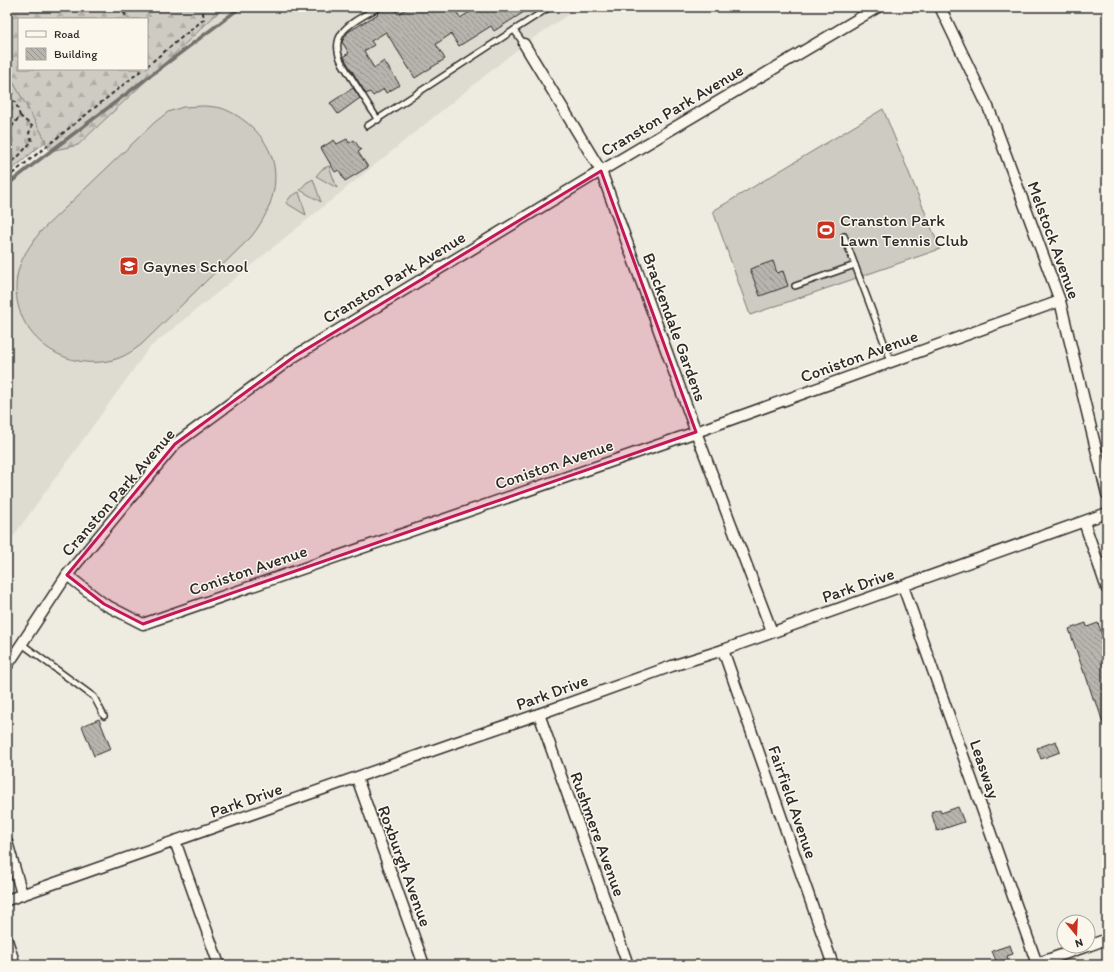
<svg xmlns="http://www.w3.org/2000/svg" width="1114" height="972" font-family="Itim,sans-serif">
<defs>
<pattern id="forest-firs" width="22" height="20" patternUnits="userSpaceOnUse"><rect width="22" height="20" fill="#cecbc2"/><path d="M5 1l3.5 6h-7zM16 11l3.5 6h-7z" fill="#b1aea7"/></pattern>
<pattern id="cemetery-stones" width="16" height="16" patternUnits="userSpaceOnUse"><rect width="16" height="16" fill="#cecbc2"/><path d="M2 7V4a2 2 0 0 1 4 0v3zM10 15v-3a2 2 0 0 1 4 0v3z" fill="#b1aea7"/></pattern>
<pattern id="building-back-hatch" width="6" height="6" patternUnits="userSpaceOnUse"><rect width="6" height="6" fill="#b8b5ae"/><path d="M-1 5l2 2M0 0l6 6M5-1l2 2" fill="none" stroke="#96938e"/></pattern>
</defs>
<rect width="100%" height="100%" fill="#eeebe0"/>
<filter id="ink" filterUnits="userSpaceOnUse"><feTurbulence type="fractalNoise" baseFrequency=".025" numOctaves="2"/><feDisplacementMap in="SourceGraphic" scale="8" xChannelSelector="R" yChannelSelector="G"/><feConvolveMatrix kernelMatrix="1 2 1 2 8 2 1 2 1" color-interpolation-filters="sRGB"/></filter>
<g filter="url(#ink)">
<polygon fill="#dedbd1" points="224,7 580,7 524,44 149,348 7,545 7,184 57,146 78,145"/>
<g fill="#cecbc2" stroke="#7c7b76">
<path d="M203 106C208 106 215 107 221 108 233 112 243 119 252 127 287 160 278 203 251 237L142 344C134 350 126 356 116 359 63 375 8 332 17 276 20 258 31 244 41 231L155 122 168 112 183 107Z"/>
<polygon points="883,109 940,249 750,315 713,211"/>
<polygon points="329,166 337,188 316,176 322,169"/>
<polygon points="313,179 321,202 300,190 306,183"/>
<polygon points="299,192 306,215 286,203 291,196"/>
</g>
<path fill="url(#forest-firs)" stroke="#7c7b76" fill-rule="evenodd" d="M7 7H224L78 145 50 151 7 75ZM19 19H147V69H19Z"/>
<polygon fill="url(#cemetery-stones)" stroke="#7c7b76" points="7,71 46,141 7,174"/>
<g fill="none" stroke-linecap="round" stroke-linejoin="round">
<polyline stroke="#74726e" stroke-width="3.5" points="7,185 35,163 241,7"/>
</g>
<g fill="url(#building-back-hatch)" stroke="#2b2b2b">
<polygon points="383,7 394,7 398,14 409,7 453,7 460,18 478,7 532,7 494,31 491,26 459,46 451,34 436,44 445,59 415,78 386,32 371,41 374,45 364,51 374,68 384,61 400,85 386,93 384,89 373,96 370,92 366,94 346,61 344,56 349,53 342,42 348,32 378,14 377,13 381,10"/>
<polygon points="353,88 360,98 338,114 330,103"/>
<polygon points="347,139 349,143 354,140 361,150 358,152 368,167 345,181 339,170 335,172 321,148 334,140 337,144"/>
<polygon points="773,261 777,273 783,271 788,286 760,296 750,269"/>
<polygon points="1086,623 1087,627 1098,623 1107,649 1107,729 1105,729 1096,701 1094,701 1085,673 1084,673 1069,629"/>
<polygon points="99,719 111,749 94,756 82,726"/>
<polygon points="1056,741 1060,752 1041,759 1037,748"/>
<polygon points="958,807 964,822 937,831 931,812 940,809 941,813"/>
<polygon points="1010,945 1013,954 1007,956 1008,959 997,963 992,951"/>
</g>
<g fill="none" stroke-linecap="round" stroke-linejoin="round">
<g stroke="#2b2b2b" stroke-width="8">
<g id="service">
<polyline points="524,44 514,30 550,7"/>
<path d="M378 120 342 63C326 31 356 21 379 7"/>
<polyline points="367,126 514,30"/>
<polyline points="844,236 891,361"/>
<polyline points="795,286 855,265"/>
<polyline points="22,644 94,697 104,716"/>
</g>
</g>
<g stroke="#2b2b2b" stroke-width="13">
<g id="minor">
<polyline points="940,7 989,109 1060,301 1107,494"/>
<polyline points="524,44 601,171 696,432 772,632"/>
<polyline points="1084,522 1107,589"/>
<polyline points="67,575 104,604 143,624 696,432 1060,301"/>
<polyline points="903,586 1037,964"/>
<polyline points="723,650 833,965"/>
<polyline points="7,666 67,575 175,444 295,356 601,171 878,7"/>
<polyline points="539,714 628,965"/>
<polyline points="357,778 424,965"/>
<polyline points="175,841 219,965"/>
<polyline points="7,842 22,894"/>
<polyline points="7,900 457,742 539,714 672,666 723,650 1107,513"/>
<polyline points="7,940 15,965"/>
<polyline points="1088,946 1107,939"/>
<polyline points="1033,965 1087,946"/>
</g>
</g>
<g stroke="#2b2b2b" stroke-width="2" stroke-dasharray="4 3" stroke-linecap="butt">
<polyline points="119,7 128,18"/>
<polyline points="147,66 204,19 202,7"/>
<polyline points="7,96 16,103 20,116 7,133"/>
<polyline points="7,165 17,158 32,141 29,133 32,126 20,116"/>
<polyline points="7,178 143,69"/>
</g>
<use href="#service" stroke="#fbf7ec" stroke-width="5"/>
<use href="#minor" stroke="#fbf7ec" stroke-width="10"/>
</g>
</g>
<path fill="#c2185b" fill-opacity="0.2" stroke="#c2185b" stroke-width="3" stroke-linejoin="round" d="M601 171 696 432 143 624 104 604 67 575 175 444 295 356Z"/>
<defs>
<g id="stadium-square" transform="scale(1)"><rect x="-9" y="-9" width="18" height="18" rx="4" fill="#c8321e" stroke="#fbf7ec"/><path d="M0-5a6.5 5 0 1 0 0 10a6.5 5 0 1 0 0-10ZM-3.5-1.8h7v3.6h-7Z" fill="#fff"/></g>
<g id="school-square" transform="scale(1)"><rect x="-9" y="-9" width="18" height="18" rx="4" fill="#c8321e" stroke="#fbf7ec"/><path d="M0-5L7-2L0 1L-7-2ZM-4 1L0 2.5L4 1V4Q0 6-4 4Z" fill="#fff"/></g>
</defs>
<g fill-rule="evenodd">
<use href="#stadium-square" x="826" y="230"/>
<use href="#school-square" x="129" y="266"/>
</g>
<g text-anchor="middle" stroke-width="3" stroke-linejoin="round" paint-order="stroke">
<g font-size="17" fill="#2b2b2b" stroke="#fbf7ec">
<text transform="translate(672 110) rotate(-31)" y="6">Cranston Park Avenue</text>
<text transform="translate(1054 240) rotate(70)" y="6">Melstock Avenue</text>
<text transform="translate(394 277) rotate(-31)" y="6">Cranston Park Avenue</text>
<text transform="translate(675 327) rotate(70)" y="6">Brackendale Gardens</text>
<text transform="translate(859 356) rotate(-20)" y="6">Coniston Avenue</text>
<text transform="translate(554 464) rotate(-19)" y="6">Coniston Avenue</text>
<text transform="translate(118 492) rotate(-49)" y="6">Cranston Park Avenue</text>
<text transform="translate(248 570) rotate(-19)" y="6">Coniston Avenue</text>
<text transform="translate(858 585) rotate(-19)" y="6">Park Drive</text>
<text transform="translate(552 692) rotate(-20)" y="6">Park Drive</text>
<text transform="translate(985 769) rotate(71)" y="6">Leasway</text>
<text transform="translate(246 800) rotate(-19)" y="6">Park Drive</text>
<text transform="translate(793 802) rotate(71)" y="6">Fairfield Avenue</text>
<text transform="translate(598 834) rotate(70)" y="6">Rushmere Avenue</text>
<text transform="translate(405 866) rotate(70)" y="6">Roxburgh Avenue</text>
</g>
<g font-size="17" fill="#2b2b2b" stroke="#fbf7ec" text-anchor="start">
<text x="840" y="226">Cranston Park<tspan x="840" dy="20">Lawn Tennis Club</tspan></text>
<text x="143" y="272">Gaynes School</text>
</g>
</g>
<rect width="1114" height="972" fill="none" stroke="#fbf7ec" stroke-width="24"/>
<rect x="12" y="12" width="1090" height="948" fill="none" stroke="#2b2b2b" stroke-width="1.5" filter="url(#ink)"/>
<rect x="18" y="18" width="130" height="52" fill="#fbf7ec" stroke="#a8a59f"/>
<rect x="26" y="31" width="20" height="6" fill="#fbf7ec" stroke="#a8a59f"/>
<text x="54" y="38" font-size="12" fill="#2b2b2b">Road</text>
<rect x="26" y="48" width="20" height="12" fill="url(#building-back-hatch)" stroke="#a8a59f"/>
<text x="54" y="58" font-size="12" fill="#2b2b2b">Building</text>
<g transform="translate(1076 934) rotate(162)"><circle r="19" fill="#fbf7ec" stroke="#a8a59f"/>
<path d="M0-3L7 15L0 10L-7 15Z" fill="#c8321e"/>
<text y="-6" font-size="11" font-weight="bold" text-anchor="middle" fill="#2b2b2b">N</text>
</g>
</svg>
